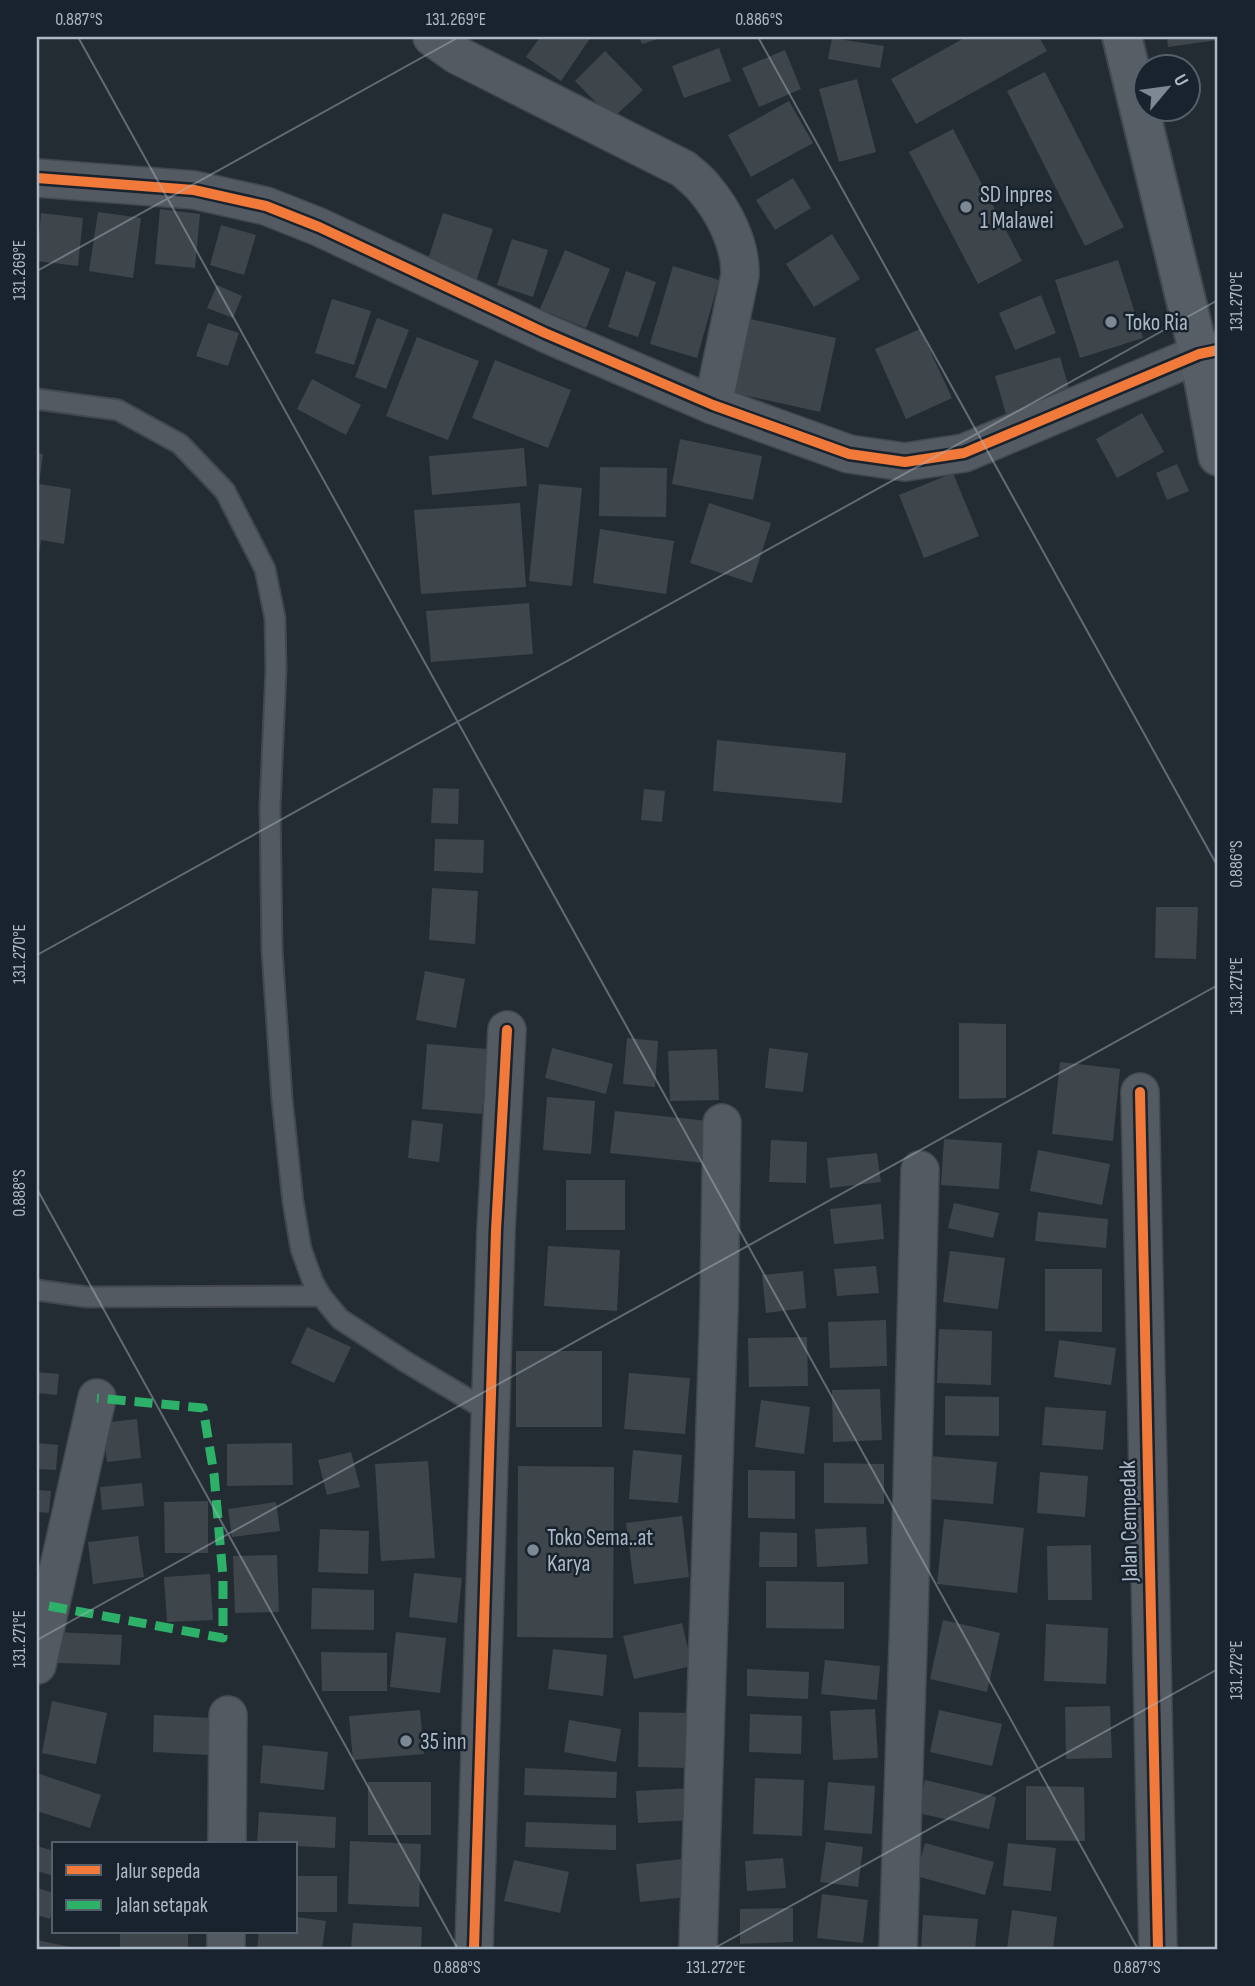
<svg xmlns="http://www.w3.org/2000/svg" width="1255" height="1986" font-family="'Sofia Sans Condensed',sans-serif">
<rect width="100%" height="100%" fill="#242c33"/>
<g fill="#3e454b">
<polygon points="540,37 591,37 561,81 526,57"/>
<polygon points="639,37 664,37 642,44"/>
<polygon points="966,37 1039,37 1047,51 916,124 891,79"/>
<polygon points="1167,37 1218,37 1218,40 1168,47"/>
<polygon points="832,38 884,46 880,68 828,59"/>
<polygon points="719,48 731,81 684,98 672,66"/>
<polygon points="785,50 801,89 759,107 742,68"/>
<polygon points="605,51 643,90 612,119 575,81"/>
<polygon points="1045,72 1124,227 1085,246 1007,91"/>
<polygon points="857,79 876,152 839,162 819,89"/>
<polygon points="789,101 813,143 751,177 728,135"/>
<polygon points="953,129 1022,261 978,284 909,152"/>
<polygon points="793,178 811,208 775,230 756,200"/>
<polygon points="160,209 200,214 195,268 155,264"/>
<polygon points="98,212 141,218 133,278 89,271"/>
<polygon points="41,213 83,218 78,266 37,261"/>
<polygon points="443,213 493,229 475,285 425,269"/>
<polygon points="221,225 256,235 244,275 210,265"/>
<polygon points="832,234 860,279 814,307 786,264"/>
<polygon points="512,239 548,250 533,297 497,285"/>
<polygon points="565,250 610,269 586,328 540,309"/>
<polygon points="1118,260 1143,338 1080,358 1055,280"/>
<polygon points="673,266 719,280 697,358 650,344"/>
<polygon points="626,271 656,282 638,337 608,327"/>
<polygon points="217,285 242,296 233,318 207,308"/>
<polygon points="1041,295 1056,333 1015,350 999,313"/>
<polygon points="332,299 371,311 354,365 315,353"/>
<polygon points="377,318 409,330 386,389 355,377"/>
<polygon points="746,318 836,338 820,412 730,392"/>
<polygon points="208,323 239,333 228,366 196,356"/>
<polygon points="920,329 952,398 906,419 875,349"/>
<polygon points="417,337 479,361 448,440 386,416"/>
<polygon points="1060,357 1071,395 1006,414 995,376"/>
<polygon points="495,360 571,390 548,448 472,418"/>
<polygon points="312,379 361,405 346,435 297,409"/>
<polygon points="1142,413 1164,452 1117,478 1096,439"/>
<polygon points="680,439 762,456 753,500 672,484"/>
<polygon points="524,448 527,486 432,495 429,456"/>
<polygon points="37,453 43,454 39,484 71,489 64,544 41,540 38,562 37,562"/>
<polygon points="1177,464 1189,491 1167,500 1156,473"/>
<polygon points="600,467 667,468 666,517 599,516"/>
<polygon points="953,473 979,536 924,558 899,495"/>
<polygon points="539,484 582,488 572,586 529,581"/>
<polygon points="520,503 526,587 421,594 414,510"/>
<polygon points="709,503 771,523 752,583 690,563"/>
<polygon points="600,529 674,541 666,594 593,583"/>
<polygon points="529,603 533,654 431,662 426,611"/>
<polygon points="717,740 846,753 842,803 713,791"/>
<polygon points="433,788 459,789 458,824 431,823"/>
<polygon points="644,789 665,791 662,822 641,820"/>
<polygon points="435,839 484,840 483,873 434,871"/>
<polygon points="432,888 478,891 475,944 429,940"/>
<polygon points="1156,907 1198,907 1196,959 1155,958"/>
<polygon points="425,971 465,979 456,1028 416,1020"/>
<polygon points="959,1023 1006,1024 1006,1098 959,1099"/>
<polygon points="627,1038 658,1041 655,1087 623,1084"/>
<polygon points="427,1044 487,1049 482,1114 422,1109"/>
<polygon points="552,1048 613,1064 606,1094 545,1078"/>
<polygon points="769,1048 808,1053 803,1092 765,1088"/>
<polygon points="717,1049 719,1100 670,1101 668,1051"/>
<polygon points="1060,1062 1120,1069 1113,1141 1052,1134"/>
<polygon points="547,1097 595,1101 591,1154 543,1150"/>
<polygon points="615,1111 708,1121 704,1163 610,1153"/>
<polygon points="412,1120 443,1124 439,1162 408,1158"/>
<polygon points="944,1139 1002,1143 999,1189 941,1185"/>
<polygon points="771,1140 807,1142 806,1183 769,1182"/>
<polygon points="1038,1150 1110,1164 1102,1205 1030,1191"/>
<polygon points="877,1153 881,1182 830,1188 827,1158"/>
<rect x="566" y="1180" width="59" height="50"/>
<polygon points="954,1203 999,1213 993,1238 948,1228"/>
<polygon points="881,1204 884,1239 834,1244 830,1209"/>
<polygon points="1038,1212 1108,1219 1106,1248 1035,1241"/>
<polygon points="548,1246 620,1250 617,1311 544,1306"/>
<polygon points="950,1251 1005,1258 998,1309 943,1302"/>
<polygon points="876,1266 879,1293 837,1296 834,1269"/>
<polygon points="1045,1269 1102,1269 1102,1332 1045,1331"/>
<polygon points="803,1271 806,1308 766,1313 762,1275"/>
<polygon points="886,1320 887,1366 830,1368 828,1322"/>
<polygon points="307,1327 351,1347 334,1383 291,1363"/>
<polygon points="939,1329 992,1331 991,1385 937,1383"/>
<polygon points="807,1337 808,1386 749,1387 748,1338"/>
<polygon points="1059,1340 1116,1348 1111,1385 1054,1377"/>
<rect x="516" y="1351" width="86" height="76"/>
<polygon points="37,1372 59,1374 57,1395 37,1393"/>
<polygon points="629,1373 690,1378 685,1434 624,1429"/>
<polygon points="880,1389 882,1440 833,1442 832,1390"/>
<polygon points="945,1396 999,1397 999,1436 945,1435"/>
<polygon points="761,1400 810,1407 804,1454 755,1447"/>
<polygon points="1045,1407 1106,1411 1103,1450 1042,1445"/>
<polygon points="137,1419 141,1458 107,1462 102,1423"/>
<polygon points="37,1443 58,1445 56,1470 37,1469"/>
<polygon points="292,1443 293,1485 227,1486 227,1444"/>
<polygon points="633,1450 682,1455 678,1503 629,1499"/>
<polygon points="351,1452 360,1487 327,1495 318,1460"/>
<polygon points="931,1456 997,1462 993,1504 927,1499"/>
<polygon points="428,1461 435,1558 381,1561 375,1464"/>
<polygon points="824,1463 884,1464 884,1504 824,1503"/>
<polygon points="518,1466 614,1467 613,1638 517,1637"/>
<polygon points="748,1470 795,1471 795,1519 748,1518"/>
<polygon points="1040,1472 1088,1476 1085,1517 1037,1513"/>
<polygon points="142,1483 144,1506 102,1510 100,1487"/>
<polygon points="37,1490 51,1491 49,1513 37,1512"/>
<polygon points="208,1501 208,1553 165,1553 164,1502"/>
<polygon points="276,1502 280,1531 232,1537 228,1509"/>
<polygon points="682,1516 689,1577 634,1584 626,1523"/>
<polygon points="944,1519 1024,1528 1017,1593 937,1584"/>
<polygon points="866,1527 868,1564 817,1567 815,1529"/>
<polygon points="320,1529 369,1531 368,1574 318,1572"/>
<polygon points="760,1532 797,1533 797,1567 759,1567"/>
<polygon points="138,1536 144,1577 93,1584 88,1542"/>
<polygon points="1091,1545 1092,1600 1048,1600 1047,1546"/>
<polygon points="277,1555 279,1612 235,1613 233,1556"/>
<polygon points="414,1573 462,1578 457,1623 409,1617"/>
<polygon points="210,1574 213,1620 167,1622 164,1577"/>
<polygon points="766,1581 844,1582 844,1629 766,1628"/>
<polygon points="312,1588 374,1590 374,1630 311,1629"/>
<polygon points="943,1620 1000,1633 987,1692 930,1679"/>
<polygon points="682,1623 692,1666 634,1679 623,1636"/>
<polygon points="1046,1624 1108,1628 1106,1684 1044,1681"/>
<polygon points="57,1632 122,1635 120,1665 56,1663"/>
<polygon points="396,1632 446,1638 440,1693 390,1687"/>
<polygon points="553,1649 607,1655 603,1696 548,1689"/>
<polygon points="321,1652 387,1653 387,1691 322,1691"/>
<polygon points="825,1660 880,1666 877,1700 821,1694"/>
<polygon points="747,1669 809,1672 808,1699 747,1696"/>
<polygon points="52,1701 107,1713 96,1764 42,1753"/>
<polygon points="1110,1706 1112,1758 1066,1759 1065,1707"/>
<polygon points="875,1709 878,1758 833,1760 830,1711"/>
<polygon points="420,1710 424,1754 353,1760 349,1716"/>
<polygon points="939,1710 1002,1724 992,1766 930,1752"/>
<polygon points="639,1712 694,1713 693,1768 638,1767"/>
<polygon points="750,1714 802,1716 801,1754 749,1752"/>
<polygon points="154,1715 211,1718 209,1755 153,1752"/>
<polygon points="569,1720 621,1729 616,1762 564,1752"/>
<polygon points="263,1745 328,1752 324,1790 260,1783"/>
<polygon points="525,1768 617,1772 616,1798 524,1795"/>
<polygon points="37,1773 101,1795 90,1828 37,1811"/>
<polygon points="755,1778 804,1780 802,1836 753,1834"/>
<polygon points="925,1780 996,1797 989,1829 918,1813"/>
<rect x="368" y="1782" width="63" height="53"/>
<polygon points="828,1782 875,1786 872,1834 824,1830"/>
<polygon points="1026,1786 1084,1787 1085,1841 1026,1840"/>
<polygon points="692,1788 694,1820 638,1823 636,1791"/>
<polygon points="259,1812 336,1817 335,1848 296,1846 296,1844 257,1843"/>
<polygon points="526,1822 616,1825 616,1850 525,1847"/>
<polygon points="350,1841 421,1844 419,1907 348,1904"/>
<polygon points="826,1842 863,1847 858,1887 820,1882"/>
<polygon points="925,1843 994,1862 985,1895 916,1876"/>
<polygon points="1008,1843 1056,1848 1051,1891 1003,1886"/>
<polygon points="37,1846 54,1851 54,1876 37,1871"/>
<polygon points="692,1858 696,1896 640,1902 636,1864"/>
<polygon points="783,1858 786,1888 747,1891 745,1861"/>
<polygon points="514,1860 569,1872 560,1913 504,1901"/>
<rect x="296" y="1876" width="41" height="36"/>
<polygon points="37,1888 54,1893 54,1903 50,1919 37,1915"/>
<polygon points="822,1894 868,1900 863,1943 817,1938"/>
<polygon points="793,1908 793,1942 740,1944 740,1909"/>
<polygon points="1012,1910 1057,1917 1053,1949 1007,1949"/>
<polygon points="923,1915 978,1919 975,1949 921,1949"/>
<polygon points="296,1917 326,1921 322,1949 257,1949 259,1932 296,1932"/>
<polygon points="353,1923 422,1927 421,1949 351,1949"/>
<rect x="120" y="1932" width="68" height="17"/>
<polygon points="37,1940 75,1948 75,1949 37,1949"/>
</g>
<g fill="none" stroke-linecap="round" stroke-linejoin="round">
<g stroke="#42484e" stroke-width="23">
<g id="lane">
<polyline points="37,399 118,410 180,444 225,491 265,569 275,618 276,670 270,807 272,950 282,1099 293,1202 301,1249 313,1282 321,1296 340,1319 406,1362 490,1412"/>
<polyline points="37,1290 87,1297 321,1296"/>
</g>
</g>
<g stroke="#42484e" stroke-width="40">
<g id="street">
<path d="M432 37 457 55 684 169C690 175 699 181 704 188 724 211 741 245 740 275L713 405"/>
<polyline points="37,178 194,190 266,206 319,227 545,333 713,405 849,454 905,462 964,453 1199,354 1218,350"/>
<polyline points="1140,1092 1158,1949"/>
<polyline points="37,1665 97,1398"/>
<polyline points="227,1844 228,1715"/>
<polyline points="226,1949 226,1932"/>
<polyline points="474,1949 496,1230 507,1030"/>
<polyline points="698,1949 719,1306 722,1123"/>
<polyline points="898,1949 909,1616 920,1170"/>
</g>
</g>
<g stroke="#42484e" stroke-width="42">
<polyline id="secondary" points="1122,37 1199,354 1218,456"/>
</g>
<use href="#lane" stroke="#545a62" stroke-width="19"/>
<use href="#street" stroke="#545a62" stroke-width="37"/>
<use href="#secondary" stroke="#585e66" stroke-width="38"/>
<polyline stroke="#2db169" stroke-width="9" stroke-dasharray="18 9" stroke-linecap="butt" points="49,1606 223,1638 223,1577 214,1474 203,1408 97,1398"/>
<g stroke="#18232e" stroke-width="15">
<g id="cycleway">
<polyline points="37,178 194,190 266,206 319,227 545,333 713,405 849,454 905,462 964,453 1199,354 1218,350"/>
<polyline points="1140,1092 1158,1949"/>
<polyline points="474,1949 496,1230 507,1030"/>
</g>
</g>
<use href="#cycleway" stroke="#f17a3a" stroke-width="10"/>
</g>
<path fill="none" stroke="#acb9c6" stroke-width="2" stroke-opacity="0.45" d="M78 37 1138 1949M758 37 1218 867M37 271 459 37M37 955 1218 300M37 1189 458 1949M37 1640 1218 985M713 1949 1218 1669"/>
<g fill="#7c8893" stroke="#18232e" stroke-width="2.5">
<circle cx="966" cy="207" r="7"/>
<circle cx="1111" cy="322" r="7"/>
<circle cx="533" cy="1550" r="7"/>
<circle cx="406" cy="1741" r="7"/>
</g>
<g text-anchor="middle" stroke-width="5" stroke-linejoin="round" paint-order="stroke">
<g font-size="23" fill="#acb9c6" stroke="#18232e" text-anchor="start">
<text x="980" y="202">SD Inpres<tspan x="980" dy="26">1 Malawei</tspan></text>
<text x="1125" y="330">Toko Ria</text>
<text x="547" y="1545">Toko Sema..at<tspan x="547" dy="26">Karya</tspan></text>
<text x="420" y="1749">35 inn</text>
</g>
<g font-size="23" fill="#acb9c6" stroke="#18232e">
<text transform="translate(1128 1521) rotate(-91)" y="8">Jalan Cempedak</text>
</g>
</g>
<rect width="1255" height="1986" fill="none" stroke="#18232e" stroke-width="77"/>
<rect x="52" y="1842" width="245" height="91" fill="#18232e" stroke="#535f6b" stroke-width="2"/>
<rect x="66" y="1865" width="35" height="10" fill="#f17a3a" stroke="#535f6b" stroke-width="2"/>
<text x="116" y="1878" font-size="21" fill="#acb9c6">Jalur sepeda</text>
<rect x="66" y="1900" width="35" height="10" fill="#2db169" stroke="#535f6b" stroke-width="2"/>
<text x="116" y="1912" font-size="21" fill="#acb9c6">Jalan setapak</text>
<g transform="translate(1167 88) rotate(61)"><circle r="33" fill="#18232e" stroke="#535f6b" stroke-width="2"/>
<path d="M0-5L12 26L0 18L-12 26Z" fill="#7c8893"/>
<text y="-10" font-size="19" font-weight="bold" text-anchor="middle" fill="#acb9c6">U</text>
</g>
<rect x="38" y="38" width="1178" height="1910" fill="none" stroke="#acb9c6" stroke-width="2.5"/>
<g font-size="18" text-anchor="middle" fill="#acb9c6">
<text x="79" y="25">0.887°S</text>
<text x="456" y="25">131.269°E</text>
<text x="759" y="25">0.886°S</text>
<text transform="translate(19 270) rotate(-90)" y="6">131.269°E</text>
<text transform="translate(1236 301) rotate(-90)" y="6">131.270°E</text>
<text transform="translate(1236 864) rotate(-90)" y="6">0.886°S</text>
<text transform="translate(19 954) rotate(-90)" y="6">131.270°E</text>
<text transform="translate(1236 986) rotate(-90)" y="6">131.271°E</text>
<text transform="translate(19 1193) rotate(-90)" y="6">0.888°S</text>
<text transform="translate(19 1639) rotate(-90)" y="6">131.271°E</text>
<text transform="translate(1236 1670) rotate(-90)" y="6">131.272°E</text>
<text x="457" y="1973">0.888°S</text>
<text x="716" y="1973">131.272°E</text>
<text x="1137" y="1973">0.887°S</text>
</g>
</svg>
